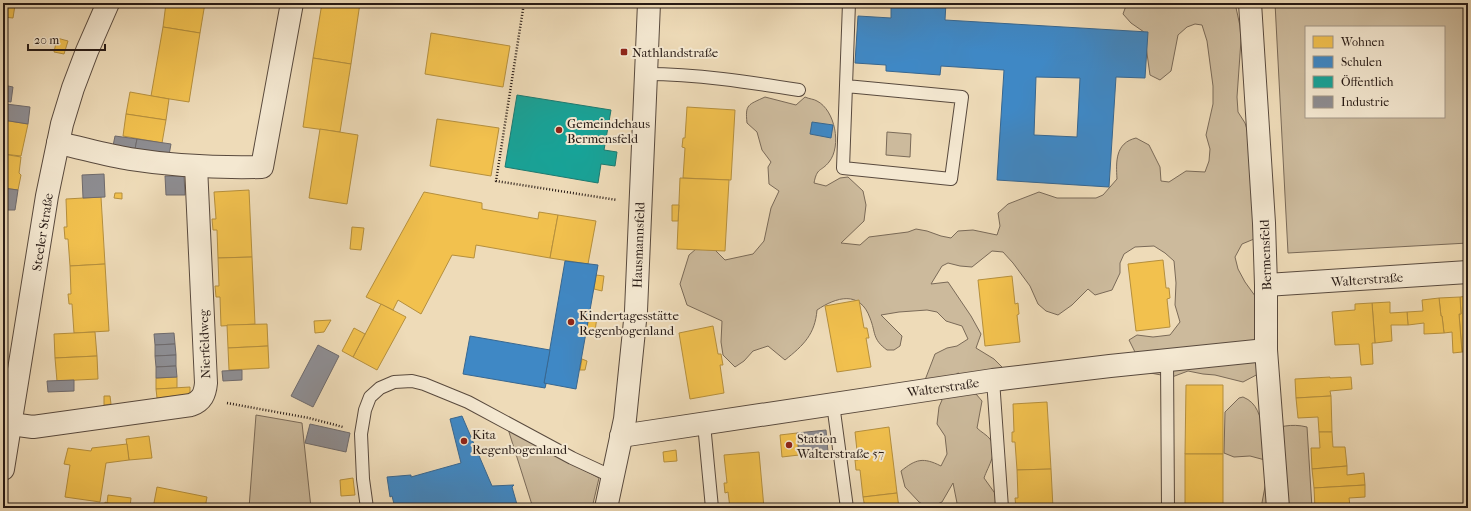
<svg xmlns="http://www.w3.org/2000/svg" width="1471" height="511" font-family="'IM FELL French Canon',serif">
<rect width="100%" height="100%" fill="#eedbb8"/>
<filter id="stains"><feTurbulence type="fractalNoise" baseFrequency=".005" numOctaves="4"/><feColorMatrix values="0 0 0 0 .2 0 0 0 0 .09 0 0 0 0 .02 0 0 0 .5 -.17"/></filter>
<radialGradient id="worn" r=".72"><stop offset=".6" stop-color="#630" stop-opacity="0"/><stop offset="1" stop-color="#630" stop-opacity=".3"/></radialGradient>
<g fill="#ccba9c" stroke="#7a6a58" fill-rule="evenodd">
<path d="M1127 3H1235L1240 26 1241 40 1237 97 1238 112 1245 123 1250 139 1254 239 1242 244 1235 257 1238 269 1245 282 1258 300 1260 373 1243 382 1215 375 1203 374 1188 371 1172 377 1145 372 1129 340 1137 335 1153 337 1170 335 1180 322 1175 305 1176 283 1174 261 1165 253 1154 246 1135 247 1124 254 1120 263V273L1112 290 1095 295 1088 289 1072 305 1058 315 1046 311 1038 304 1030 286 1013 263 1003 252 992 251 972 267 960 266 948 263 942 266 931 284 948 282 971 316 981 334 976 348 994 359 1003 368 968 377 958 373 949 380 976 394 982 401 977 428C981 432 987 435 990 439 999 451 988 466 984 478L1004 506V508H958L953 483 942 502 928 508 919 502 905 487 901 471C916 459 923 457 941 466L947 454 945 436 937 424 939 407 942 400 925 380 935 354 947 348 957 346 968 339 962 326 946 321 937 312 927 310 899 312 881 315 902 336 900 346 894 350H887C872 339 876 333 870 318 860 290 836 297 817 310 815 334 804 345 785 360L768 346 753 351 744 361 735 367 723 355 721 342 722 321 687 305 680 284 689 255 696 249 715 250 725 260 753 254 764 241 771 208 779 191 769 184 768 167 771 162 762 150 757 132 747 123C745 104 748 105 765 97L796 105 805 97C809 99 814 99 817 101 835 110 842 146 829 162 821 172 817 167 814 183L826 186 840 178 848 177 863 191 866 205 864 221 841 243 860 245 869 237 908 232 916 229 927 231 941 236 951 238 958 231 973 230 997 235 1000 226 998 213 1008 204 1039 192 1057 198H1096L1103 195 1117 179C1116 162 1115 143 1136 138L1149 145 1160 167 1161 181 1169 182 1186 171 1205 172 1209 161 1210 149 1206 135 1213 104V86L1207 41 1202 25 1195 24 1187 27 1178 35 1171 71 1160 80 1150 75 1144 32 1131 23 1123 14Z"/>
<path d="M1275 3H1468V243L1288 253ZM1306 27H1444V117H1306Z"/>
<polygon points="887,132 911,134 910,157 886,155"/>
<path d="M1243 397C1258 403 1259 416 1265 431 1279 427 1291 423 1307 427L1312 508H1261L1267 476 1265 460 1250 456 1234 457 1224 453 1225 412 1239 398Z"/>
<polygon points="256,415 302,423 311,508 249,508"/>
<polygon points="508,429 599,478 592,508 533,508"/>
</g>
<g fill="#f2c14e" stroke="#b58f3d">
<polygon points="3,3 17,3 15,5 13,18 3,17"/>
<polygon points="166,3 205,3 200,33 163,27"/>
<polygon points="322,3 360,3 351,64 313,58"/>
<polygon points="163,27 200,33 189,102 151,96"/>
<polygon points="431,33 510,46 503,87 425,74"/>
<polygon points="57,38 68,41 64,54 54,52"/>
<polygon points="313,58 351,64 340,132 303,127"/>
<polygon points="130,92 169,99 166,120 126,114"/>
<polygon points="687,107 735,110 731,180 683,178 685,148 682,147 683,138 685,138"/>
<polygon points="126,114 166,120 162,143 123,136"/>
<polygon points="437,119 499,128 491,176 430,166"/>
<polygon points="3,120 28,124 21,156 3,154"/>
<polygon points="320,129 358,135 347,204 309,198"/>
<polygon points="3,154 21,157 19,173 21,175 18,190 3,188"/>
<polygon points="680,178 729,180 725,251 677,249"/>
<polygon points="249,190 252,257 218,258 217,230 213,230 212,219 216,219 214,192"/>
<polygon points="424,192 482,203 482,209 538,219 539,212 558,215 550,258 476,245 474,258 452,255 421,314 398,300 393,310 366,297"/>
<polygon points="115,193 122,193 122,199 114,198"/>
<polygon points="101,197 105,264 70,266 68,239 65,239 64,227 67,227 66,199"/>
<polygon points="672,205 679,205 678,221 672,221"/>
<polygon points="558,215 596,221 588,264 550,258"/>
<polygon points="352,227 364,228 361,250 350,249"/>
<polygon points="252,257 255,324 221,326 220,297 216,297 215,286 219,286 218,258"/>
<polygon points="1163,260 1166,288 1169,288 1170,298 1167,299 1170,327 1136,331 1128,264"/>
<polygon points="105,264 109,331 74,333 72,304 69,304 68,294 71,294 70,266"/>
<polygon points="596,275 604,276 602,291 594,289"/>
<polygon points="1012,276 1015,304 1018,303 1019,314 1017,315 1020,342 985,346 978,280"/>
<polygon points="1468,296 1468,352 1462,352 1459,314 1461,314 1460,297"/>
<polygon points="1460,297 1461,314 1459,314 1462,352 1453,353 1452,332 1444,333 1442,316 1441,316 1439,298"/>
<polygon points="1439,298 1441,316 1442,316 1444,333 1424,334 1424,323 1408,325 1407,312 1423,311 1422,300"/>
<polygon points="859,300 864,328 867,328 869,338 866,338 871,367 837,372 825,306"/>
<polygon points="1390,302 1390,313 1407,312 1408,325 1391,325 1392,341 1375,343 1372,303"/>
<polygon points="1372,303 1375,343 1372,343 1373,364 1361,365 1359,344 1335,345 1332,312 1355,310 1355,304"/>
<polygon points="381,304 406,317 377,370 353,357"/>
<polygon points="589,315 597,317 595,331 587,329"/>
<polygon points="331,320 324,332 315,333 314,321"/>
<polygon points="267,324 268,346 228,348 227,325"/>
<polygon points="713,326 718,354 721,354 723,365 720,365 724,393 690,399 679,333"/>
<polygon points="354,328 365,334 353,357 342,351"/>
<polygon points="95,332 97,356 55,358 54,334"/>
<polygon points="268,346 269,368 229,370 228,348"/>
<polygon points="97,356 98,379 57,381 55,358"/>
<polygon points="582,359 587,361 585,370 580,370"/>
<polygon points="177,377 177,388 156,389 156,378"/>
<polygon points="1330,377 1330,378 1351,377 1352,389 1330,391 1331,396 1296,398 1295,379"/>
<polygon points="1186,385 1223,385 1223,454 1185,454"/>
<polygon points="190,387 190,394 157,398 156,389"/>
<polygon points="104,396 110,396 111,404 104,405"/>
<polygon points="1331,396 1332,432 1319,432 1318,417 1298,418 1296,398"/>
<polygon points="1047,402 1051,469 1017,470 1015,442 1012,442 1012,432 1014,432 1013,404"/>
<polygon points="889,427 897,493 863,497 860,470 856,470 855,460 858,460 855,432"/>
<polygon points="1319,432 1332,432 1333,447 1345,447 1347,466 1312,469 1311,448 1320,448"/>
<polygon points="797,433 799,455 782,457 780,435"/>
<polygon points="149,436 152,458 129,460 126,439"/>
<polygon points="127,444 129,460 106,463 100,502 65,497 70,465 64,464 68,448 91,451 92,448"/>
<polygon points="676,450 677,461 664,462 663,452"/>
<polygon points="759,452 764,508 730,508 728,492 725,493 724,483 727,483 724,455"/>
<rect x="1185" y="454" width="38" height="54"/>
<polygon points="1347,466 1347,475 1364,473 1365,485 1314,488 1312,469"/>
<polygon points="1051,469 1053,508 1016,508 1015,498 1018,498 1017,470"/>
<polygon points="353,478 355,495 341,496 340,480"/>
<polygon points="1365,485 1365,497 1349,498 1350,506 1315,508 1314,488"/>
<polygon points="157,487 207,497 205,508 153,508"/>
<polygon points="897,493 899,508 865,508 863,497"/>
<polygon points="108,495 131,498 130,507 107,503"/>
<polygon points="105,502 107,503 130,507 136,506 136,508 105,508"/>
</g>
<g fill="#3f88c5" stroke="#386790" fill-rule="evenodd">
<path d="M891 3H946L945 20 1148 32 1145 78 1116 77 1109 187 997 180 1004 70 941 66 940 75 886 71V65L855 63 858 16 891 18ZM1036 77 1080 78 1077 137 1034 135Z"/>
<polygon points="812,122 833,125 831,138 810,134"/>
<polygon points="565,261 598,265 576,389 544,383"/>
<polygon points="470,336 550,350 544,383 546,384 545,388 463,374"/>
<polygon points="462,416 492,486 514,485 512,487 518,508 395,508 392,496 390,497 387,477 411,475 411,477 461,463 450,419"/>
</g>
<polygon fill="#17a398" stroke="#1c7a71" points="517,95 611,110 604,150 617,152 615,166 601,164 598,183 505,167"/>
<g fill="#8d8d92" stroke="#6e6a6c">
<polygon points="3,85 13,87 11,102 3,101"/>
<polygon points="6,104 30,107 28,124 3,120"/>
<polygon points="115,136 137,139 135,149 113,146"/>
<polygon points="137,139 171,144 169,155 135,149"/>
<polygon points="104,174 105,197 83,198 82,175"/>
<polygon points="165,176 184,176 185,195 166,195"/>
<polygon points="3,188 18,190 15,210 3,210"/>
<polygon points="174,333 175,344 155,345 154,334"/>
<polygon points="175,344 176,355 155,356 155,345"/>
<polygon points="318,345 339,356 313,407 291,396"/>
<polygon points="176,355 176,366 156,367 155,356"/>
<polygon points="176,366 177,377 156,378 156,367"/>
<polygon points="242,370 242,380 223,381 222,371"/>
<polygon points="74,380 74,391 48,392 47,381"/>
<polygon points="310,424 350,433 346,452 305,443"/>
<polygon points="826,430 828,452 799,455 797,433"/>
</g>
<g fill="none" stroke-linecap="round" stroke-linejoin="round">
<g stroke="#594a3e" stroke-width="14">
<g id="service">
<path d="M646 74C697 74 748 82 799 90"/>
<polyline points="846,86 962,97 951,179 843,168 849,3"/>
<polyline points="1167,360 1168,508"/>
<polyline points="993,380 1002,508"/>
<polyline points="833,404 847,508"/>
<polyline points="704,424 712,508"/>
<polyline points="367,508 363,479 361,434 365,410 370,397 380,388 394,382 412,381 424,384 468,402 572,458 613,477"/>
</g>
</g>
<g stroke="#594a3e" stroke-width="24">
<g id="minor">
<polyline points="1250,3 1264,223 1266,285 1266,350 1278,508"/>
<path d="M58 143C82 148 106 155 130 159 174 166 218 168 262 167L292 3"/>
<polyline points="1266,285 1468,272"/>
<path d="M11 424 33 427 191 405C202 401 205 394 206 383L196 166"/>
<polyline points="621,436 993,380 1110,366 1266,350"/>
<polyline points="3,469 47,196 62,124 73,88 87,51 108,3"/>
<polyline points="606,508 625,419 636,311 649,3"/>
</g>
</g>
<g stroke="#271a15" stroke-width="2.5" stroke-dasharray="1 2" stroke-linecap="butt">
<polyline points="524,3 496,181 617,200"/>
<polyline points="227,403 309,418 343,427"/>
</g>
<use href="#service" stroke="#f4e8d1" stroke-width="12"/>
<use href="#minor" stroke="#f4e8d1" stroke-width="22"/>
</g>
<g fill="#8f2418" stroke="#f4e8d1" stroke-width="1.5">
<rect x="620" y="48" width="8" height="8" rx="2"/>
<circle cx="559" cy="130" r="4"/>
<circle cx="571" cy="322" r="4"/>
<circle cx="464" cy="441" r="4"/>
<circle cx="789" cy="445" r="4"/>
</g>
<g text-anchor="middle" stroke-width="4" stroke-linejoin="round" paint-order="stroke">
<g font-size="13" fill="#271a15" stroke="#f4e8d1" text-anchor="start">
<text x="632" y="57">Nathlandstraße</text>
<text x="567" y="128">Gemeindehaus<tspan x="567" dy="15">Bermensfeld</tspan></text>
<text x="579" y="320">Kindertagesstätte<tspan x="579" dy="15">Regenbogenland</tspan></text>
<text x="472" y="439">Kita<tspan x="472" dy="15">Regenbogenland</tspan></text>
<text x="797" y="443">Station<tspan x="797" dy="15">Walterstraße 57</tspan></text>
</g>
<g font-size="13" fill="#271a15" stroke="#f4e8d1">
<text transform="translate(42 232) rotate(-81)" y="5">Steeler Straße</text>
<text transform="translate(638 245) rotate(-88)" y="5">Hausmannsfeld</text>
<text transform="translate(1265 255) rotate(-92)" y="5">Bermensfeld</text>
<text transform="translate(1367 279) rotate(-4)" y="5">Walterstraße</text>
<text transform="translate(204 344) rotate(-92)" y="5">Nierfeldweg</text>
<text transform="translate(943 387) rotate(-8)" y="5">Walterstraße</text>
</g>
</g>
<rect width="1471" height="511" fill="none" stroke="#eedbb8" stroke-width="16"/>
<rect x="4" y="4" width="1463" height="503" fill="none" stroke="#271a15" stroke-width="2"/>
<rect x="8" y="8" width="1455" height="495" fill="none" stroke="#271a15"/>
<rect x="1305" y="26" width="140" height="92" fill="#f4e8d1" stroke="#a29686"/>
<rect x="1313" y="36" width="20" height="12" fill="#f2c14e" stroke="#a29686"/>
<text x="1341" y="46" font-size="12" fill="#271a15">Wohnen</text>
<rect x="1313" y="56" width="20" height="12" fill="#3f88c5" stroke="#a29686"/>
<text x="1341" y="66" font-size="12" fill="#271a15">Schulen</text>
<rect x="1313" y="76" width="20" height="12" fill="#17a398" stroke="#a29686"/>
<text x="1341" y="86" font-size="12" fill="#271a15">Öffentlich</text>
<rect x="1313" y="96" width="20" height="12" fill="#8d8d92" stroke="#a29686"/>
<text x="1341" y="106" font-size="12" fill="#271a15">Industrie</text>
<path d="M28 44v6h77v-6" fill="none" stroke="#271a15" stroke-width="2"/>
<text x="34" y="44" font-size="12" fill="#271a15" stroke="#f4e8d1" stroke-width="3" paint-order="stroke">20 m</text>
<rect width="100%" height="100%" filter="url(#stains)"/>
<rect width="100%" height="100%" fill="url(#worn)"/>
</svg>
